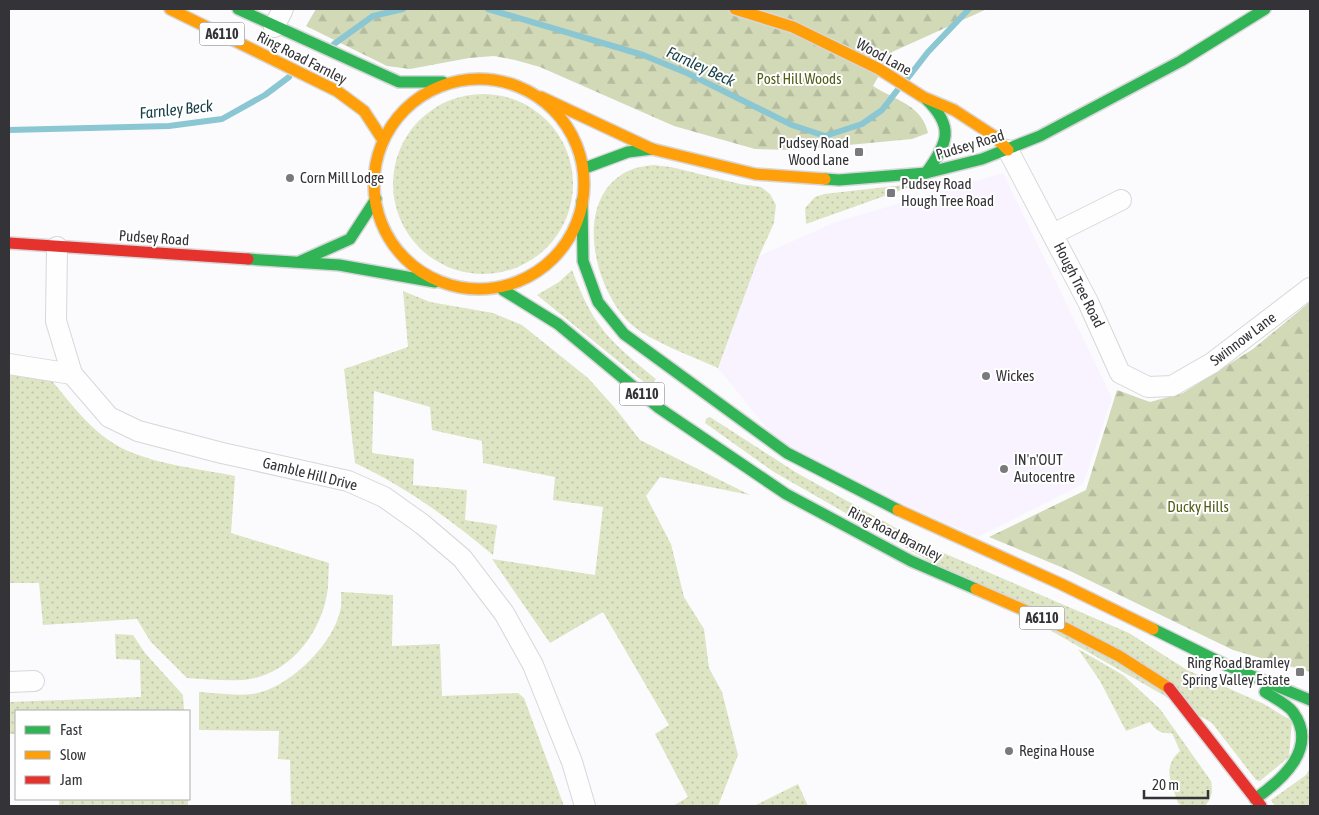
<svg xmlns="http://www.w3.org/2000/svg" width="1319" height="815" font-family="'Asap Condensed',sans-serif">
<defs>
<pattern id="grass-dots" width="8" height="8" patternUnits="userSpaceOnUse" patternTransform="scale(1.25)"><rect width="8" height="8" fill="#dde5c4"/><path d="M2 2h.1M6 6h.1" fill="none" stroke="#bec5a9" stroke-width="1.8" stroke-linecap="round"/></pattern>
<pattern id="forest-firs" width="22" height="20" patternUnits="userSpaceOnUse" patternTransform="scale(1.25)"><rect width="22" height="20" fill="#d1d9b7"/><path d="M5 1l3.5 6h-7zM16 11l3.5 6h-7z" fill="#b4bb9e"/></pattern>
</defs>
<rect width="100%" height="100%" fill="#fbfbfd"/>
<polygon fill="#f8f3fe" points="1003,173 1112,398 1083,484 978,537 787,453 718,368 759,256 836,222"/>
<g fill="url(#grass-dots)">
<circle cx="483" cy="184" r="90"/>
<path d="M654 165 671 167 740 184 761 187 770 194 776 205 774 223 759 256 718 368C696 358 648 340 632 325 596 293 573 207 621 175 631 168 643 166 654 165Z"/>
<polygon points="921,183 806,224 805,208 815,197 824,194"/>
<path d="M572 270C594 328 609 340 656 379L650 387 537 295 559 282Z"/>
<path d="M403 291 430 302 493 313 522 325 588 378 615 408 640 440 750 495 660 477 646 496 671 544 684 597 704 629 709 668 722 692 738 755 718 806H673L688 797 655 734 669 725 603 612 550 643 492 559 595 575 603 507 553 500 555 477 483 463 482 441 432 430 430 407 374 391 372 453 414 459 413 485 467 490 465 520 497 525 493 555C450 519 406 487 355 463L344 369 408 347Z"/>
<path d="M9 374 52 381C69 401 85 423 107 439 139 463 196 468 235 476L231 533 329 563C328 574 329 584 327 594 320 636 286 678 241 680 223 681 205 679 187 678L150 641 137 619 43 625 39 583H9Z"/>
<polygon points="710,417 797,473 932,548 1129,633 1187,670 1264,704 1292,721 1289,757 1260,781 1256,780 1212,723 774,472 705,423 706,419"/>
<path d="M341 592 393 595 392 646 440 644 442 696 518 693 524 698 564 806H291L290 760 278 759 279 731 199 730V692C216 693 235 696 252 694 287 690 333 645 340 611 342 605 341 598 341 592Z"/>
<polygon points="115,634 133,635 145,653 183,695 184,711 16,711 16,734 9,734 9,702 141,697 140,660 116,659"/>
<path d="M1078 649 1123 675 1160 709 1211 781C1213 791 1212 798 1205 806H1182L1178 803C1172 783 1161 768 1180 751L1172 733C1161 734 1156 731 1150 722L1126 731 1100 681Z"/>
<polygon points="1310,768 1310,806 1275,806 1271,800 1306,775"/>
<polygon points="798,784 808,806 754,806"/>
<rect x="59" y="799" width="129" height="7"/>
</g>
<g fill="url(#forest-firs)">
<path d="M316 9H987L892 52 873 86C895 100 922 105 928 133L912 139 795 150 755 149 674 126 540 67 515 60 494 56 469 58 410 69 387 66 306 26Z"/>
<polygon points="1310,302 1310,672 1233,650 1068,570 989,537 1086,490 1117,390 1150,402 1183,393 1253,349"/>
</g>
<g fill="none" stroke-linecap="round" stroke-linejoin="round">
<g stroke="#8ac7d2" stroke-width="6">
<polyline points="488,9 643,55 687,73 792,125 825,136 862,124 882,110 899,88"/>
<polyline points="334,44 373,16 403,9"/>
<polyline points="907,79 928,52 969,9"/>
<polyline points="9,130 169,126 222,119 265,95 289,77"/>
</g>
<g stroke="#d7d7da" stroke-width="22">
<g id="street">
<polyline points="274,27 283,9"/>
<polyline points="1008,150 1088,302 1120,373 1148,387 1172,386 1212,363 1310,288"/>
<polyline points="1053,234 1121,200"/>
<polyline points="57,247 56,321 72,374 109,417 138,431 222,453 348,481 384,497 422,524 462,558 504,613 533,665 572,762 585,806"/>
<polyline points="9,364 72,374"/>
<polyline points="9,682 34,681"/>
</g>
</g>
<g stroke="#d7d7da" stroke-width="14">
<g id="fast">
<polyline points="238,9 399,82 443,82"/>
<path d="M926 99C955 127 948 143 926 173"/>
<polyline points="585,168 628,152 652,149"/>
<polyline points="825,179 839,180 926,173 982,159 1040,136 1181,61 1265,9"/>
<polyline points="582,201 583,261 598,302 624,334 787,453 898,510"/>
<polyline points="248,259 339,265 435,282"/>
<polyline points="301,261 350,239 376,199"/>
<polyline points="503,290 558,324 659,408 786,494 911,561 976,589"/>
<polyline points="1153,629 1228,666 1310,700"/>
<path d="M1255 799C1282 780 1319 748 1293 712 1287 704 1274 698 1265 692"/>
</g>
</g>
<g stroke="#d7d7da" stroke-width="14">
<g id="slow">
<polyline points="170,9 337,91 364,111 381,137"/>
<polyline points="735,9 793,27 879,69 923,97 954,110 994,136 1008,150"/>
<circle cx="479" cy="184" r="105"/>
<polyline points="541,97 652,149 755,174 825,179"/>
<polyline points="898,510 1061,584 1153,629"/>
<polyline points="976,589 1065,628 1119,656 1169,688"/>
</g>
</g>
<g stroke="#d7d7da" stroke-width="14">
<g id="jam">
<polyline points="9,243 248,259"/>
<polyline points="1169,688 1261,806"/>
</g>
</g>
<use href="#street" stroke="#fefeff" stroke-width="20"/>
<use href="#fast" stroke="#30b455" stroke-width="11"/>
<use href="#slow" stroke="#ff9f0a" stroke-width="11"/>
<use href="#jam" stroke="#e5322d" stroke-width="11"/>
</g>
<g fill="#7a7a7d" stroke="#fff" stroke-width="2">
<rect x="854" y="147" width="10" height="10" rx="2.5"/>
<circle cx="290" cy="178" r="5"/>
<rect x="886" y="188" width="10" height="10" rx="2.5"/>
<circle cx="986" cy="376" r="5"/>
<circle cx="1004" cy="469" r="5"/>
<rect x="1295" y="667" width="10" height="10" rx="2.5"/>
<circle cx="1009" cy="751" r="5"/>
</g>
<g text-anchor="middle" stroke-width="4" stroke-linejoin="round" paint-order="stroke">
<g fill="#fff" stroke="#717174" stroke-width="1">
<rect x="199.5" y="22.5" width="45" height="23" rx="4"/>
<rect x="619.5" y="382.5" width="45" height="23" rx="4"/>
<rect x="1019.5" y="606.5" width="45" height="23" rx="4"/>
</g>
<g font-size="14" font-weight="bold" fill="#343438">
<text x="222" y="39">A6110</text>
<text x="642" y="399">A6110</text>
<text x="1042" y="623">A6110</text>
</g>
<g font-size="15" fill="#343438" stroke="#fff">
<text transform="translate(884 57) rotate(29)" y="5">Wood Lane</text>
<text transform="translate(302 58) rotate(27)" y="5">Ring Road Farnley</text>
<text transform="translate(970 145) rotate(-17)" y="5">Pudsey Road</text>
<text transform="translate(154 238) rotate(4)" y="5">Pudsey Road</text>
<text transform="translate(1079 285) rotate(63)" y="5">Hough Tree Road</text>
<text transform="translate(1243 339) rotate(-37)" y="5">Swinnow Lane</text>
<text transform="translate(310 474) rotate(14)" y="5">Gamble Hill Drive</text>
<text transform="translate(895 534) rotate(27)" y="5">Ring Road Bramley</text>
</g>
<g font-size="15" fill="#535f19" stroke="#fff">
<text x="799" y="84">Post Hill Woods</text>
<text x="1198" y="512">Ducky Hills</text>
</g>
<g font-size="15" fill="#343438" stroke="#fff" text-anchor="start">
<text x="849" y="148" text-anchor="end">Pudsey Road<tspan x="849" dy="17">Wood Lane</tspan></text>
<text x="300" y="183">Corn Mill Lodge</text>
<text x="901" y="189">Pudsey Road<tspan x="901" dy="17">Hough Tree Road</tspan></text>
<text x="996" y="381">Wickes</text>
<text x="1014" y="465">IN'n'OUT<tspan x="1014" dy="17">Autocentre</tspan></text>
<text x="1290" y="668" text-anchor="end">Ring Road Bramley<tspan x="1290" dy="17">Spring Valley Estate</tspan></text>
<text x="1019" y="756">Regina House</text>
</g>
<g font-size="16" font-style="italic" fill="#163f46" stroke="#fff">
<text transform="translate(701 66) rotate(25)" y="6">Farnley Beck</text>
<text transform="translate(176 109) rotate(-6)" y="6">Farnley Beck</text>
</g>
</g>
<rect width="1319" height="815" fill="none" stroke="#343438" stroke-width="20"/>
<rect x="15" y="710" width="175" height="90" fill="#ffffff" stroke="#aeaeaf"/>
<rect x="25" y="726" width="25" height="8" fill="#30b455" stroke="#aeaeaf"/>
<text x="60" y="735" font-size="15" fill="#343438">Fast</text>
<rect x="25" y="751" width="25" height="8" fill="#ff9f0a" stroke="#aeaeaf"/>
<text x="60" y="760" font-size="15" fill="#343438">Slow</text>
<rect x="25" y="776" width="25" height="8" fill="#e5322d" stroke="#aeaeaf"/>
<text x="60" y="785" font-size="15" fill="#343438">Jam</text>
<path d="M1144 790v8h64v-8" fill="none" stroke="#343438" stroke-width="2.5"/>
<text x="1152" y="790" font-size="15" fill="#343438" stroke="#ffffff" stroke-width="4" paint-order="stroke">20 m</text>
</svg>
